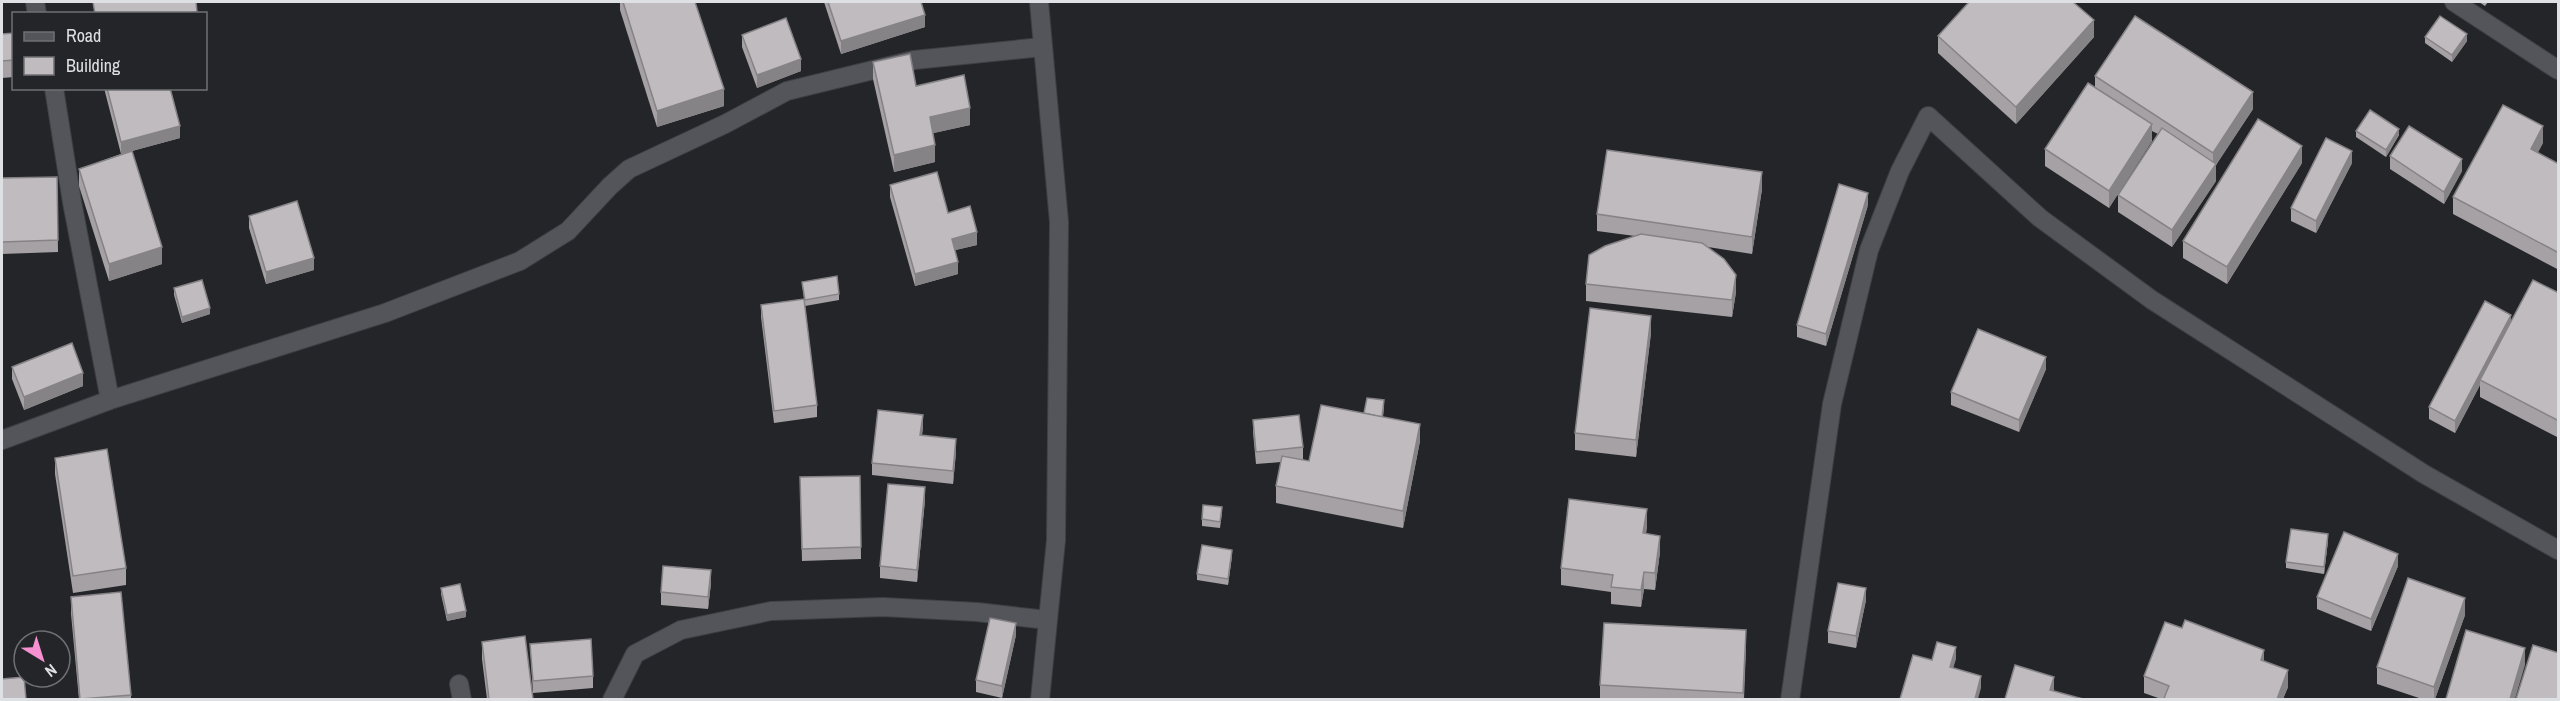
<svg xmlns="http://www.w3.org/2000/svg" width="2560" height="701" font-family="'Archivo Narrow',sans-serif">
<rect width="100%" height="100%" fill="#242529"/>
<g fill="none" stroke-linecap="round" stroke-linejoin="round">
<g stroke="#3f4044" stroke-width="20">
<g id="street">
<polyline points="35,2 37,14"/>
<polyline points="2454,2 2558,70"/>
<polyline points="54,88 72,202 110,400"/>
<polyline points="2,440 110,400 385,313 520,261 568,231 610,186 629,169 725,124 787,91 914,60 1042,47"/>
<polyline points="459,684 462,700"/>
<polyline points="612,700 635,654 681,630 771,611 883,607 977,612 1047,620"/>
<polyline points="1790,700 1832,404 1869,250 1900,171 1928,116 2040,218 2152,300 2424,474 2558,550"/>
</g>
</g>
<g stroke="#3f4044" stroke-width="20">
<polyline id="secondary" points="1039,2 1059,222 1056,540 1040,700"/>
</g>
<use href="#street" stroke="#53555a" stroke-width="18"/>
<use href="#secondary" stroke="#53555a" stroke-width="18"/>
</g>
<g fill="#a5a1a4">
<polygon points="620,2 695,2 724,106 657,127 620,10"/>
<polygon points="824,2 921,2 925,27 841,54"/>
<polygon points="2479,2 2488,2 2485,6"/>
<polygon points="2,24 2,34 14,33 14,77 2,78"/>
<polygon points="742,35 801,71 757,88 742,47"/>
<polygon points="1938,36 2094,37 2016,124 1938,53"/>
<polygon points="2425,37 2467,41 2452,62 2425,43"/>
<polygon points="873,62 916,86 970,125 933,133 935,162 894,172 873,79"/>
<polygon points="2095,76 2253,109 2216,165 2216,181 2172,247 2118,212 2118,195 2158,134 2152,131 2152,141 2109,208 2045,166 2045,149 2095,87"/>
<polygon points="104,88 170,88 180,138 132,151 162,264 109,281 79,186 79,169 121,154"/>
<polygon points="2356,131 2399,135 2386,157 2356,137"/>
<polygon points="2543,143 2537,153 2559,164 2559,270 2453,214 2453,197"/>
<polygon points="2390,156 2462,171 2444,204 2390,169"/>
<polygon points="2302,163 2227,284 2183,258 2183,241"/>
<polygon points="2352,163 2316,233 2291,221 2291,208"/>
<polygon points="57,177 58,252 2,254 2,178"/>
<polygon points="890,185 948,213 977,245 955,250 958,274 915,286 890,197"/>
<polygon points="1762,189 1752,254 1708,247 1736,292 1732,317 1586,301 1586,284 1635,236 1597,231 1597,214"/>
<polygon points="1868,205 1826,346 1797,337 1797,325"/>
<polygon points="249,216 314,270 266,284 249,228"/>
<polygon points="802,282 839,294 839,300 805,306 817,405 817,417 774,423 761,317 761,305 804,299"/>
<polygon points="174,288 210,314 182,323 174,295"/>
<polygon points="2559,293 2559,438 2480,397 2480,385 2455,433 2429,419 2429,407 2511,323"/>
<polygon points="1651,333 1636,457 1575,450 1575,433"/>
<polygon points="12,367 83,386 24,410 12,379"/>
<polygon points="2046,369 2019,432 1951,405 1951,392"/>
<polygon points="1384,407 1383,417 1420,441 1403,528 1276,503 1276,486 1281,462 1256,464 1253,432 1253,420 1303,447 1303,459 1300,459 1309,461 1364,413"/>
<polygon points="923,427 922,435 956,452 953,484 872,475 872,463"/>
<polygon points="55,458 126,568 126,585 73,593 55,474"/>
<polygon points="860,476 861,559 802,561 800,477"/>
<polygon points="925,500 917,582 880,578 880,566"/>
<polygon points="1222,513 1220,528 1202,526 1202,519"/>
<polygon points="1647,526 1646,534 1660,552 1655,590 1644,589 1641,607 1611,604 1611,592 1561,585 1561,568"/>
<polygon points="2328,541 2324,574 2286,568 2286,562"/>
<polygon points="1232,556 1228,585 1197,580 1197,574"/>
<polygon points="2398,566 2371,631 2317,609 2317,597"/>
<polygon points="711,583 708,609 661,605 661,592"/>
<polygon points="441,588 466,617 447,621 441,594"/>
<polygon points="71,597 131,695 131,699 79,699 71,614"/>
<polygon points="1866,600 1856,648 1828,643 1828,631"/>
<polygon points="2465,615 2435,699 2422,699 2377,684 2377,667"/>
<polygon points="1016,635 1002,698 976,692 976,680"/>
<polygon points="482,642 533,699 487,699 482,659"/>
<polygon points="530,644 593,676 593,688 533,693"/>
<polygon points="1746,647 1744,699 1600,699 1600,685"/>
<polygon points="2264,662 2288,687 2283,699 2161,699 2144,693 2144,676"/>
</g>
<g fill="#868386">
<polygon points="925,15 925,27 841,54 841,41"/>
<polygon points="2094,20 2094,37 2016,124 2016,107"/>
<polygon points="2467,34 2467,41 2452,62 2452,55"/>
<polygon points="801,59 801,71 757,88 757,75"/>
<polygon points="724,89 724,106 657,127 657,111"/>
<polygon points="2253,92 2253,109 2216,165 2216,181 2172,247 2172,230 2213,169 2213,153"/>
<polygon points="970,108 970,125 930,134 930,117"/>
<polygon points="2152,124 2152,141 2109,208 2109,191"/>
<polygon points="180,126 180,138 121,154 121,142"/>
<polygon points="2543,126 2543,143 2531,166 2531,149"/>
<polygon points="2399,129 2399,135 2386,157 2386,150"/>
<polygon points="935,145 935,162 894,172 894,155"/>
<polygon points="2302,146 2302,163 2227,284 2227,267"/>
<polygon points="2352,151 2352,163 2316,233 2316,221"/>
<polygon points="2462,159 2462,171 2444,204 2444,192"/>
<polygon points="1762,172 1762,189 1752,254 1752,237"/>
<polygon points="1868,193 1868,205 1826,346 1826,334"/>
<polygon points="977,232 977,245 952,251 952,239"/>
<polygon points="162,247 162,264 109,281 109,264"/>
<polygon points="314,258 314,270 266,284 266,272"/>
<polygon points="958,262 958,274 915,286 915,274"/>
<polygon points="1736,275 1736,292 1732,317 1732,300"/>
<polygon points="210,308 210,314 182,323 182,317"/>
<polygon points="2511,315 2511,327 2480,380 2480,385 2455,433 2455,421"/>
<polygon points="1651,316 1651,333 1636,457 1636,440"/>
<polygon points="2046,357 2046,369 2019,432 2019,420"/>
<polygon points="83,373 83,386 24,410 24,397"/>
<polygon points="923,415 923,427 920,447 920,435"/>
<polygon points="1420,424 1420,441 1403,528 1403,511"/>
<polygon points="956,439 956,452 953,484 953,471"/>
<polygon points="925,487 925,500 917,582 917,570"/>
<polygon points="1647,509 1647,526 1643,550 1643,533"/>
<polygon points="2328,534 2328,541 2324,574 2324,567"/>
<polygon points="1660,536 1660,552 1655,590 1655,573"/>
<polygon points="1232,550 1232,556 1228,585 1228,579"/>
<polygon points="2398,554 2398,566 2371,631 2371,619"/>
<polygon points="711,570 711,583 708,609 708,597"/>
<polygon points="1644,572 1644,589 1641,607 1641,590"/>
<polygon points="1866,588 1866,600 1856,648 1856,636"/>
<polygon points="2465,598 2465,615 2435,699 2434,699 2434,687"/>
<polygon points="466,611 466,617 447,621 447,615"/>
<polygon points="1016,623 1016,635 1002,698 1002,686"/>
<polygon points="1746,630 1746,647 1743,699 1743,693"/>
<polygon points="1956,647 1956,659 1950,679 1950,667"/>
<polygon points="2525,648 2525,665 2515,699 2510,699"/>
<polygon points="2264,650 2264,667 2261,660"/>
<polygon points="2288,670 2288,687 2283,699 2277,699"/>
<polygon points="1981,676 1981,688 1978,699 1975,699"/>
<polygon points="2054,677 2054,694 2050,690"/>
</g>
<g fill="#c0bbbf" stroke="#868386" stroke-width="1.5">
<polygon points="93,2 196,2 197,12 185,14 95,14"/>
<polygon points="623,2 695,2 724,89 657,111"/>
<polygon points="828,2 921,2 925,15 841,41"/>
<polygon points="1969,2 2073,2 2094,20 2016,107 1938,36"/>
<polygon points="2135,16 2253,92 2213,153 2095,76"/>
<polygon points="2440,16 2467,34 2452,55 2425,37"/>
<polygon points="786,18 801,59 757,75 742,35"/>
<polygon points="2,24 2,34 14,33 14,60 2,61"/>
<polygon points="910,54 916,86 964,75 970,108 930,117 935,145 894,155 873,62"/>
<polygon points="2088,83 2152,124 2109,191 2045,149"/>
<polygon points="107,88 170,88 180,126 121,142"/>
<polygon points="2503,105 2543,126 2531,149 2559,164 2559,253 2453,197"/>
<polygon points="2370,110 2399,129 2386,150 2356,131"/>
<polygon points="2258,119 2302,146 2227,267 2183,241"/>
<polygon points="2409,126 2462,159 2444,192 2390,156"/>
<polygon points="2162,128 2216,164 2172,230 2118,195"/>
<polygon points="2326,138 2352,151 2316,221 2291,208"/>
<polygon points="1607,150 1762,172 1752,237 1597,214"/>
<polygon points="132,151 162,247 109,264 79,169"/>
<polygon points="937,172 948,213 970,206 977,232 952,239 958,262 915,274 890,185"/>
<polygon points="57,177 58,240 2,242 2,178"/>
<polygon points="1839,184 1868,193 1826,334 1797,325"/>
<polygon points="297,201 314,258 266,272 249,216"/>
<polygon points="1641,234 1702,243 1724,259 1736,275 1732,300 1586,284 1589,255 1605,246"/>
<polygon points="837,276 839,294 805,300 802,282"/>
<polygon points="202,280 210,308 182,317 174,288"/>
<polygon points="2533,280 2559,293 2559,421 2480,380"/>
<polygon points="804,299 817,405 774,411 761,305"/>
<polygon points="2485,301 2511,315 2455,421 2429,407"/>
<polygon points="1590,308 1651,316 1636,440 1575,433"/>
<polygon points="1978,329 2046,357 2019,420 1951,392"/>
<polygon points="72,343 83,373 24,397 12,367"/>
<polygon points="1367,398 1384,400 1382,417 1364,413"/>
<polygon points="1321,405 1420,424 1403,511 1276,486 1282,456 1309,461"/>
<polygon points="878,410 923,415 920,435 956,439 953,471 872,463"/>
<polygon points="1299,415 1303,447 1256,452 1253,420"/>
<polygon points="107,449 126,568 73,576 55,458"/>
<polygon points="860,476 861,547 802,549 800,477"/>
<polygon points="888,484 925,487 917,570 880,566"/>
<polygon points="1569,499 1647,509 1643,533 1660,536 1655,573 1644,572 1641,590 1611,587 1613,575 1561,568"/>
<polygon points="1203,505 1222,507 1220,522 1202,519"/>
<polygon points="2291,529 2328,534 2324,567 2286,562"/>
<polygon points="2344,532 2398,554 2371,619 2317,597"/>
<polygon points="1202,545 1232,550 1228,579 1197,574"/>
<polygon points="663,566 711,570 708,597 661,592"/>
<polygon points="2408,578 2465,598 2434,687 2377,667"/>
<polygon points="1838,583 1866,588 1856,636 1828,631"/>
<polygon points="460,584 466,611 447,615 441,588"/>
<polygon points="121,592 131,695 80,699 71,597"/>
<polygon points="990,618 1016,623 1002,686 976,680"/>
<polygon points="2185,620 2264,650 2261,660 2288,670 2277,699 2167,699 2164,698 2169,686 2144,676 2165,622 2182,628"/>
<polygon points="1604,623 1746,630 1743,693 1600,685"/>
<polygon points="2466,630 2525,648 2510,699 2446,699"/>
<polygon points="525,636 533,699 489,699 482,642"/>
<polygon points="591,639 593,676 533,681 530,644"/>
<polygon points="1937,642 1956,647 1950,667 1981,676 1975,699 1900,699 1913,655 1932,660"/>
<polygon points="2533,645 2559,653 2559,699 2516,699"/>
<polygon points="2015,665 2054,677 2050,690 2083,699 2005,699"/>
<polygon points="24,677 26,699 2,699 2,679"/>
</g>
<rect width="2560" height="701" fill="none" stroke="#dfe0e3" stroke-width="6"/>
<rect x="12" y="12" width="195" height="78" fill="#242529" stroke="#6f7073" stroke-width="1.5"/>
<rect x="24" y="32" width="30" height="9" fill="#53555a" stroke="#6f7073" stroke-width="1.5"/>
<text x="66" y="42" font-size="18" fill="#dfe0e3">Road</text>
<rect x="24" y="57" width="30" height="18" fill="#c0bbbf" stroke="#6f7073" stroke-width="1.5"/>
<text x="66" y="72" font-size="18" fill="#dfe0e3">Building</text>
<g transform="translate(42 659) rotate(142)"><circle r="28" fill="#242529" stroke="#6f7073" stroke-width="1.5"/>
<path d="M0-4.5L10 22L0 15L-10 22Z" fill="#f690d1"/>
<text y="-9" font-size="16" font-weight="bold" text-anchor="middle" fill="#dfe0e3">N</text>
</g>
</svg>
